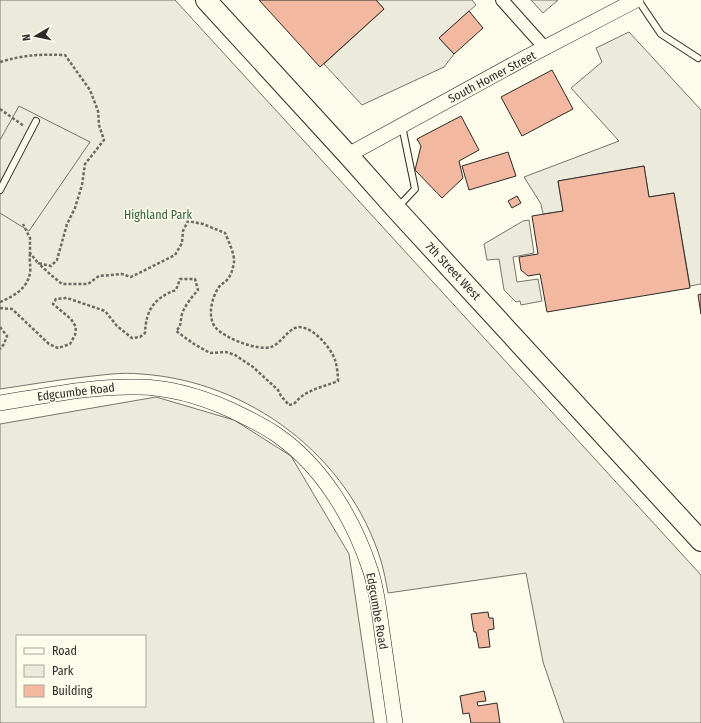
<svg xmlns="http://www.w3.org/2000/svg" width="701" height="723" font-family="'Fira Sans Condensed',sans-serif">
<rect width="100%" height="100%" fill="#fdfbea"/>
<g fill="#ecebdb" stroke="#74746e" fill-rule="evenodd">
<path d="M0 0H175L701 575V723H564L543 662 526 573 388 593C386 582 384 571 381 561 349 456 249 381 141 374 121 372 103 375 84 377 56 380 28 385 0 389Z"/>
<path d="M156 397 234 420 291 456 349 554 374 723H0V424ZM17 636H145V706H17Z"/>
</g>
<g fill="#eceadb" stroke="#74746e">
<polygon points="376,0 472,0 476,5 439,38 454,54 444,67 362,105 324,64 384,9"/>
<polygon points="531,0 558,0 543,13"/>
<polygon points="629,32 701,110 701,284 690,286 674,193 649,197 644,166 558,181 563,211 543,214 541,204 524,177 619,141 571,88 602,62 596,48"/>
<polygon points="19,106 90,142 29,231 0,213 0,140"/>
<polygon points="529,220 534,253 513,257 517,282 538,279 542,301 521,305 520,301 516,302 504,290 499,259 487,260 484,244 523,221"/>
</g>
<g fill="#f2b8a0" stroke="#2b2b2b">
<polygon points="259,0 376,0 384,9 320,67"/>
<polygon points="469,11 483,28 454,54 439,38"/>
<polygon points="552,70 573,109 522,136 501,97"/>
<polygon points="461,116 479,150 459,161 463,178 442,198 415,170 421,146 417,139"/>
<polygon points="508,152 516,176 469,190 462,166"/>
<polygon points="644,166 649,197 674,193 690,288 547,312 540,274 528,276 521,270 519,257 538,254 532,216 563,211 558,181"/>
<polygon points="517,196 521,203 512,208 508,201"/>
<polygon points="701,294 701,314 698,295"/>
<polygon points="488,612 489,618 493,618 494,629 488,630 490,647 479,648 476,632 474,632 471,614"/>
<polygon points="484,691 486,701 477,702 478,706 497,703 500,723 471,723 469,713 463,714 460,696"/>
</g>
<g fill="none" stroke-linecap="round" stroke-linejoin="round">
<g stroke="#2b2b2b" stroke-width="8">
<g id="service">
<polyline points="638,0 661,34 698,58"/>
<polyline points="0,190 36,121"/>
<polyline points="398,207 415,189 402,126"/>
</g>
</g>
<g stroke="#2b2b2b" stroke-width="14">
<polyline id="minor" points="502,0 545,48"/>
</g>
<g stroke="#2b2b2b" stroke-width="16">
<g id="tertiary">
<polyline points="348,155 525,58 636,0"/>
<path d="M0 403C45 396 91 386 137 387 169 387 202 397 231 410 247 418 263 425 277 435 322 466 353 518 370 569 377 589 379 611 382 632 386 662 391 693 395 723"/>
</g>
</g>
<g stroke="#2b2b2b" stroke-width="22">
<polyline id="primary" points="206,0 348,155 396,209 701,541"/>
</g>
<g stroke="#6a6964" stroke-width="2.5" stroke-dasharray="3 2" stroke-linecap="butt">
<path d="M0 62C23 55 41 54 65 55L90 90 98 111 99 125 104 140 85 164 82 185 75 208 67 224 57 260 51 266 38 263 30 253V238L23 224"/>
<polyline points="0,109 24,126"/>
<path d="M0 302C14 296 27 289 30 273 31 266 29 260 30 254"/>
<path d="M0 308 12 309 49 344 58 348 70 344 75 335 76 327 71 319 53 304 56 299 67 298 105 311 117 326 132 338 140 337 145 333C146 310 154 298 176 290L180 279H195L198 290C192 297 185 305 182 314 180 322 182 325 176 331L194 344 210 353 226 352 235 355 253 367 278 390 281 396 289 405 294 404C306 389 321 388 338 381 338 374 337 366 335 360 331 347 309 322 295 328 286 332 280 344 271 347 257 351 224 338 215 327 207 316 212 297 219 287 221 284 224 283 226 281 231 276 233 269 234 262 235 255 228 240 225 233L203 224 188 221 183 231 182 243 175 255 131 277 122 274 99 276 88 284H62L51 275 38 263"/>
<polyline points="0,327 7,336 4,344 0,349"/>
</g>
<use href="#service" stroke="#fdfbea" stroke-width="6"/>
<use href="#minor" stroke="#fdfbea" stroke-width="12"/>
<use href="#tertiary" stroke="#fdfbea" stroke-width="15"/>
<use href="#primary" stroke="#fdfbea" stroke-width="20"/>
</g>
<g text-anchor="middle" stroke-width="3" stroke-linejoin="round" paint-order="stroke">
<g font-size="12" fill="#2b2b2b" stroke="#fdfbea">
<text transform="translate(492 77) rotate(-28)" y="4">South Homer Street</text>
<text transform="translate(453 271) rotate(47)" y="4">7th Street West</text>
<text transform="translate(76 392) rotate(-7)" y="4">Edgcumbe Road</text>
<text transform="translate(377 611) rotate(80)" y="4">Edgcumbe Road</text>
</g>
<g font-size="12" fill="#34623c" stroke="#fdfbea">
<text x="158" y="219">Highland Park</text>
</g>
</g>
<rect x="16" y="635" width="130" height="72" fill="#fdfbea" stroke="#a9a89e"/>
<rect x="24" y="648" width="20" height="6" fill="#fdfbea" stroke="#a9a89e"/>
<text x="52" y="655" font-size="12" fill="#2b2b2b">Road</text>
<rect x="24" y="665" width="20" height="12" fill="#ecebdb" stroke="#a9a89e"/>
<text x="52" y="675" font-size="12" fill="#2b2b2b">Park</text>
<rect x="24" y="685" width="20" height="12" fill="#f2b8a0" stroke="#a9a89e"/>
<text x="52" y="695" font-size="12" fill="#2b2b2b">Building</text>
<g transform="translate(36 36) rotate(261)" stroke="#fdfbea" stroke-width="3" paint-order="stroke">
<path d="M0-3L7 15L0 10L-7 15Z" fill="#2b2b2b"/>
<text y="-6" font-size="11" font-weight="bold" text-anchor="middle" fill="#2b2b2b">N</text>
</g>
</svg>
